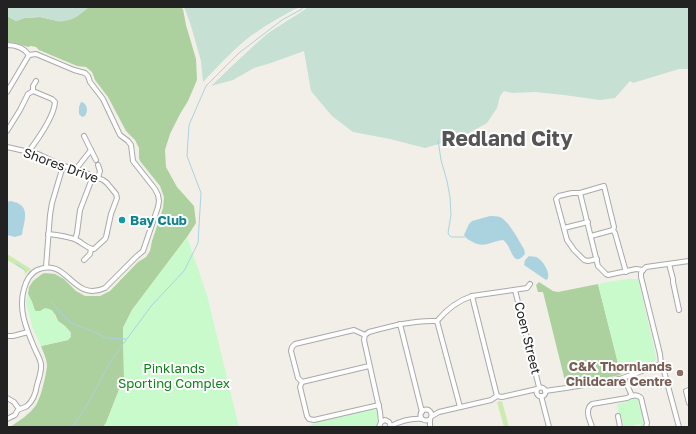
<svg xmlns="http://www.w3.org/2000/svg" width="696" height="434" font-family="'Golos Text',sans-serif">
<rect width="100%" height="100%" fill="#f2efe9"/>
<g fill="#cdebb0">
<polygon points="7,254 31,269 24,275 25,273 24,270 7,260"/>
<polygon points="502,401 509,427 504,427 497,402"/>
</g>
<g fill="#add19e">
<path d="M89 7H180L183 9 186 25 196 59 197 80 188 101 180 114 170 134 165 150 166 167 177 187 194 206 196 223 187 237 132 310 123 328 124 377 106 423 103 427H10C19 421 30 414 36 405 41 398 46 375 47 366 47 359 43 352 41 346L68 340 71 333 65 326 58 321 55 314 40 311H35L32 302 28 294 29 287 33 281 42 274 45 273 55 274 64 279 76 291 85 296H100L110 291 138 262 146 257 150 251 152 241 163 208 164 197 160 186 140 161 139 158V148L135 140 126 131 108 97 95 80 92 72 86 67 77 66 39 50 36 47 31 46 28 47C22 45 14 42 7 42V16L16 21 24 18 40 17 53 20 74 18Z"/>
<polygon points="539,282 553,291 558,292 598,284 621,375 566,385 543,292 538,292 536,285"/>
</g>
<g fill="#c6e0d4">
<path d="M7 7H89C82 13 74 20 65 21 57 23 48 18 40 17 32 16 24 18 16 21L7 16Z"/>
<path d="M182 7H299C282 16 264 26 248 38 232 51 217 67 203 82L201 61 191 26 185 9Z"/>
<path d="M308 7H689V69H679L633 83 630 81 615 98 600 100 564 95 535 92 512 93 504 91 500 96 497 108 487 123 460 138 425 148 390 139 353 132 332 116 311 91 304 51 271 63 254 68 233 80 211 86C229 69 247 51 266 35 279 25 295 17 308 7Z"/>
</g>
<g fill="#c8facc">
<polygon points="187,237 207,295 239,427 103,427 106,423 124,377 123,328 132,310"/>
<polygon points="626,279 638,279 656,356 656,360 653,362 621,375 598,284"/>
<path d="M28 294 32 302 35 311H40L45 308C56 310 53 313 57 320 62 327 70 326 71 337L68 340 41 346 33 329 26 303Z"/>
<polygon points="632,397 638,398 640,401 638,401 639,407 642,407 644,415 642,416 643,421 646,421 645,424 643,426 640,427 640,424 634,425 634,427 624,427 621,415 619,415 617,404 627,402 627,400"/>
<polygon points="372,408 373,410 376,410 377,412 377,423 376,427 309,427 314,423"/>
</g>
<g fill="#aad3df">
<path d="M81 102H82C88 105 88 111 85 116L82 117 79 114V107Z"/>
<path d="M10 201C13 202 17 202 19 204 30 209 23 226 22 235L15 237 7 235V202Z"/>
<path d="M490 216C493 216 497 216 500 217 509 221 519 241 524 249L525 254C512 270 512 245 503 240 489 242 484 249 471 241 468 240 466 238 464 235L469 224 472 221Z"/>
<path d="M529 256C532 257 536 256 538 258 543 261 550 272 548 278 548 279 547 279 546 280L524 265 525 260Z"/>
</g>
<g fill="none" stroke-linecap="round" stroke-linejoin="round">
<g stroke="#aad3df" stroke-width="1">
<polyline points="438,140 441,160 447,181 450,197 451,215 448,233 449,235 451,237 465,237"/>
<polyline points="16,264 25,270"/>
<polyline points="51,302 60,312 71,323 94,332 106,338 126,339"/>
<polyline points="73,427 91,398 112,359 152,305 184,271 198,243 201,193 187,156 189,125 206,86 239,53 282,20 302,9 303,7"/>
</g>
<g stroke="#a9a9a9" stroke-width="6">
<g id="minor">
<path d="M7 45C16 45 24 48 29 55"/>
<polyline points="33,91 33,86 36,81"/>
<polyline points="7,92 29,55"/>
<path d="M7 131 20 110 28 94 33 91 52 99 55 102C54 117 38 139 29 151"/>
<polyline points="84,136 96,160"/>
<path d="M7 147 38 154 63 166 76 169 103 180 107 183 116 194 117 198 111 214 106 237 105 239 94 249C87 249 81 241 74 239 66 236 57 235 48 234"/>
<polyline points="98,165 100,171 98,178"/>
<polyline points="76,169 91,150"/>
<polyline points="580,193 598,266 606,274 608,275 636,269 643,270"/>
<polyline points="564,228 588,222"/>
<polyline points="591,236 613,230"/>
<polyline points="75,239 77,233 80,210 93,176"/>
<polyline points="597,259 588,261 584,260 574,250 567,240 556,199 559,196 572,193 580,193 604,186 614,227 613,230 615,233 626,272"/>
<polyline points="84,260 90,254 91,249"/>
<polyline points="669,264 673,279 673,282 679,310"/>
<polyline points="46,267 50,215 52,203 63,166"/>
<polyline points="643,270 641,273 641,277 660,354 661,364 664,371 679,427"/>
<polyline points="643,270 646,267 689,261"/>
<polyline points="515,290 539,387"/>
<polyline points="472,296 497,396"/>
<polyline points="437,321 460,407"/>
<polyline points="400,324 422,412"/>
<polyline points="365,335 354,330 295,344 292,347 291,351 298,378 302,382 300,387 307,416 309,419 314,420 379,405"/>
<polyline points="7,336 13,336 28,332"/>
<polyline points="624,378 632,396"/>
<polyline points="302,382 369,366"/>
<circle cx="541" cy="392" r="4.5"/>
<polyline points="689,390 686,391 689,403"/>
<polyline points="545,391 566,388 620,379 661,364"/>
<polyline points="541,396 549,427"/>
<polyline points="7,398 14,402 19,409"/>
<circle cx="426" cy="415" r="5.5"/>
<polyline points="432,416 439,412 491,400 497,396 502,397 537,389"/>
<polyline points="618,416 620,427"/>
<path d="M7 419C9 418 13 416 15 415 16 413 17 411 18 410 21 408 24 408 27 406 33 401 36 392 37 385 39 378 42 371 41 364 40 358 36 352 34 347 26 328 18 309 24 289 26 281 29 274 37 270 68 256 72 303 105 288L137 256 143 251 158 207 159 201 158 195 155 189 133 161 131 145 128 141 120 135 103 99 90 82 88 76 85 73 74 70 36 54 29 55"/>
<polyline points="430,420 430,427"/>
<path d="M381 422 380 412 364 340 365 335 369 332C391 326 414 320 437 321 447 309 457 301 472 296L527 288 530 284"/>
<path d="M391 426C401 421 411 418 422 419"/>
<polyline points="379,427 381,422 385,420 389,422 391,427"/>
<path d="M592 427C590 420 584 410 592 404L627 398C632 395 637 394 641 398L647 423 646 427"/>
</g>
</g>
<use href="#minor" stroke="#fff" stroke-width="4"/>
</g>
<circle fill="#0f9aa8" stroke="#fff" stroke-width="1.5" cx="122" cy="220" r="4"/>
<circle fill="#8d6e63" stroke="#fff" stroke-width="1.5" cx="680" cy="373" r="4"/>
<g text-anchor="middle" stroke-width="4" stroke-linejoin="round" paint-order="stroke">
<g font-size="13" fill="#222" stroke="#fff">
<text transform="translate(61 165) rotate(20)" y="5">Shores Drive</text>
<text transform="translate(528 338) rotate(76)" y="5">Coen Street</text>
</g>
<g font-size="13" font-weight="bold" fill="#0d838f" stroke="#fff" text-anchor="start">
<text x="130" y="225">Bay Club</text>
</g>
<g font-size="13" font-weight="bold" fill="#785e54" stroke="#fff" text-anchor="end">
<text x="672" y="371">C&amp;K Thornlands<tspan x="672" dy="15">Childcare Centre</tspan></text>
</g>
<g font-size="13" fill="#0c8416" stroke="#fff">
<text x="174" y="373">Pinklands<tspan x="174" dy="15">Sporting Complex</tspan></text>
</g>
<g font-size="21" font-weight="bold" fill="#555" stroke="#fff">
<text x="507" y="146">Redland City</text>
</g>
</g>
<rect width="696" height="434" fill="none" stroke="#222222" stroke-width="16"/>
</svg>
